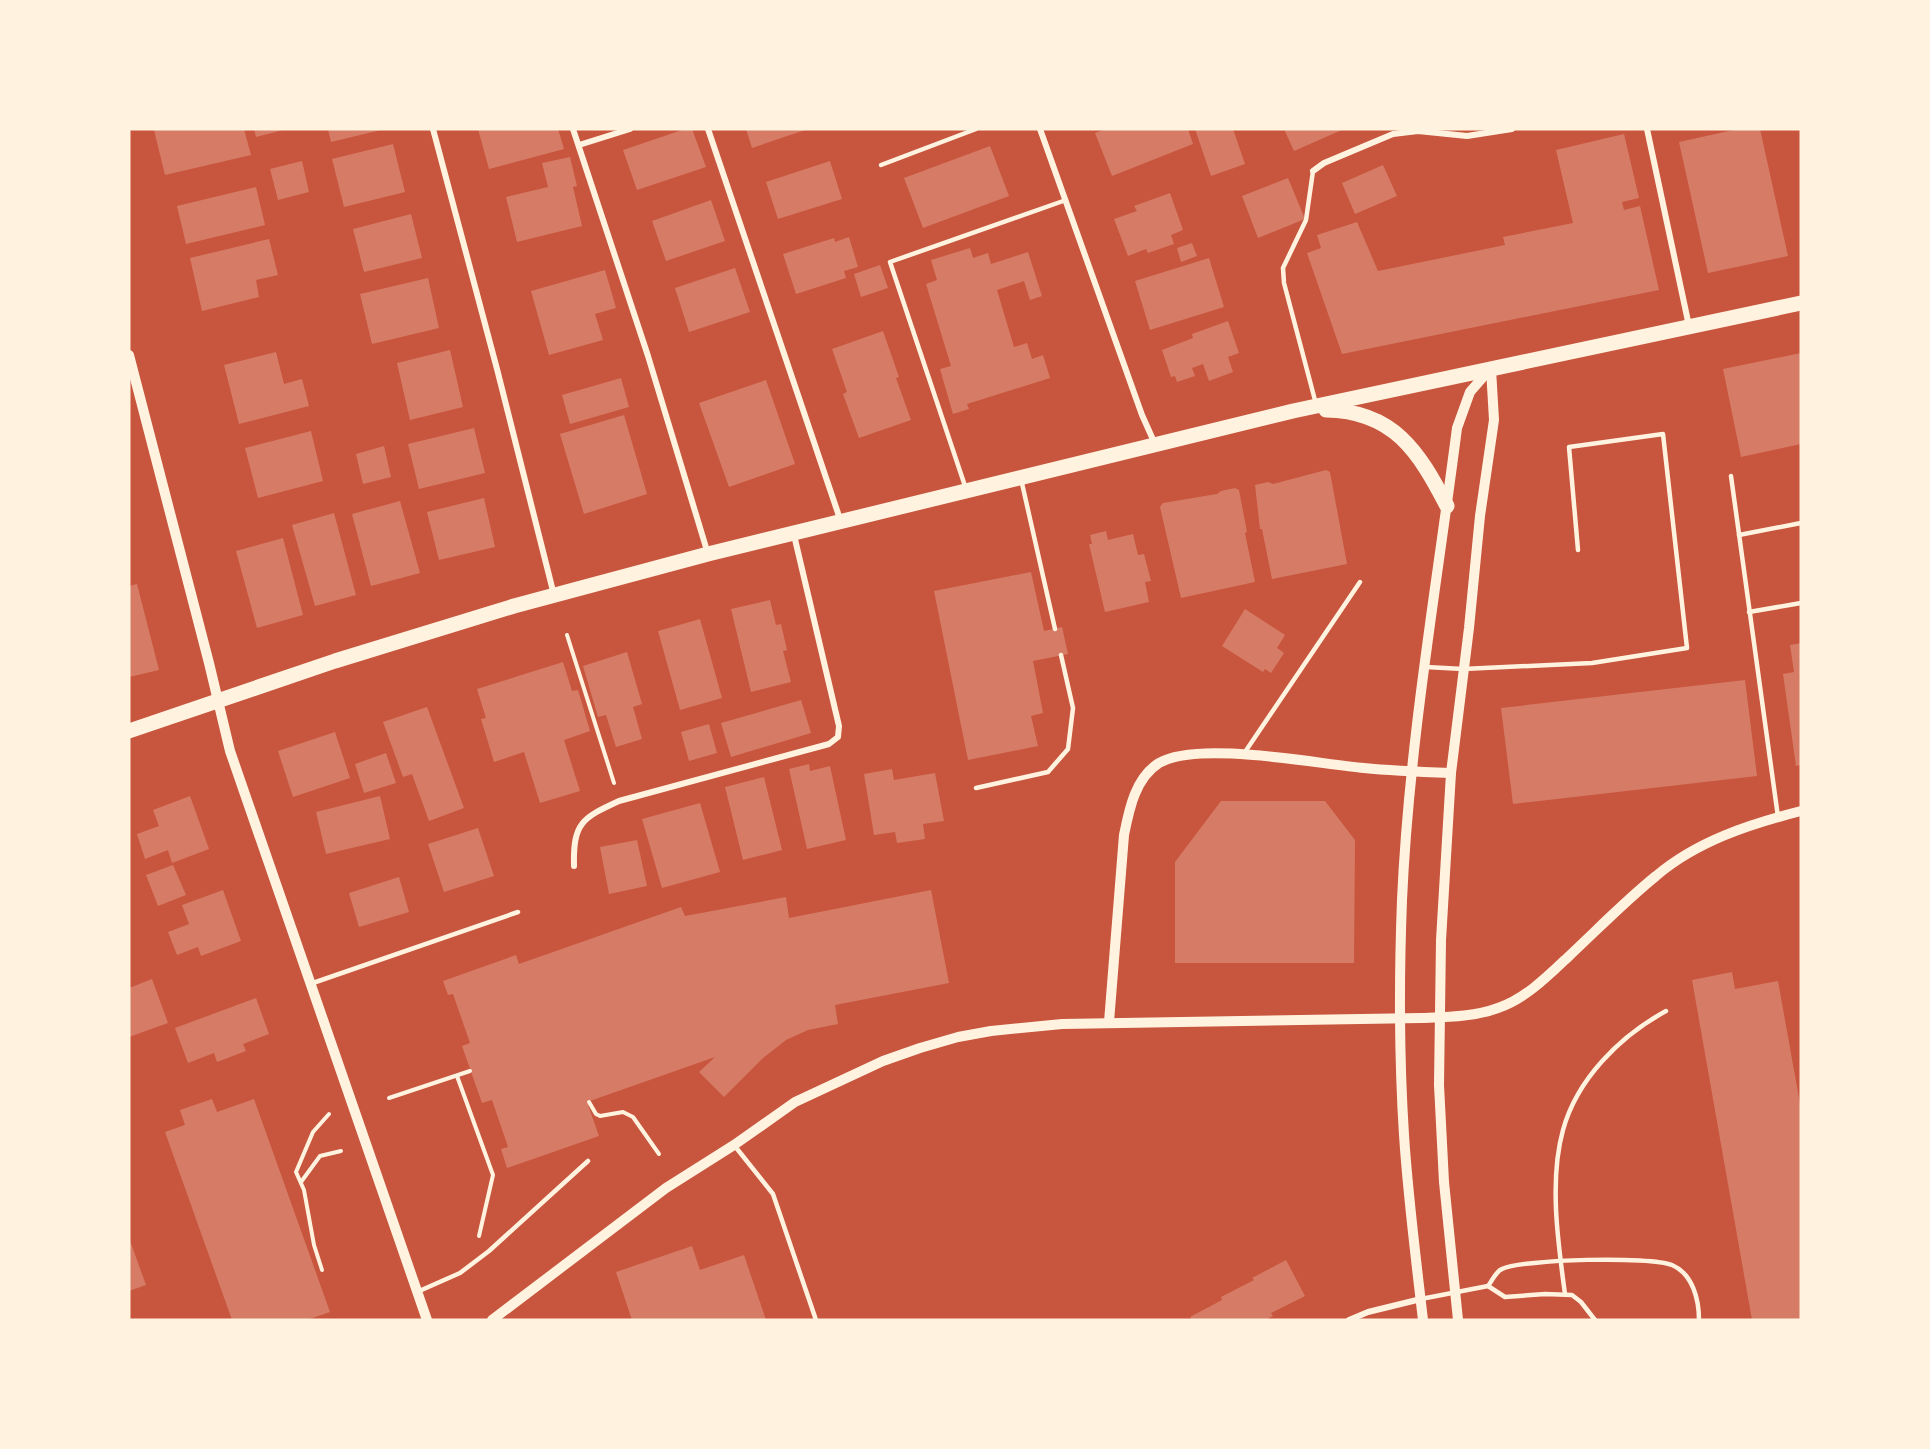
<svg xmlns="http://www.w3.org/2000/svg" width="1930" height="1449" font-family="Quicksand,sans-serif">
<rect width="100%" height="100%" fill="#c8553d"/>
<g fill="#d67c66">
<polygon points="244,129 251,155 165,175 154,130"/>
<polygon points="254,129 283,129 283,130 256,137"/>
<polygon points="328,129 381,129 381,130 331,142"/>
<polygon points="478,129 558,129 564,149 489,169"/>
<polygon points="685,129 692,129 706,167 637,190 623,150"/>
<polygon points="746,129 808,129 752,148"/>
<polygon points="1106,129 1188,129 1193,144 1112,176 1095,133"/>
<polygon points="1195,129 1233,129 1245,164 1211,176"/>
<polygon points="1284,129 1344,129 1294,151"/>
<polygon points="1738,129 1760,129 1788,256 1708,273 1679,142"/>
<polygon points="1624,134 1639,198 1622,202 1624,210 1640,206 1659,290 1342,354 1307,253 1321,248 1317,235 1357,222 1378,271 1505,245 1503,237 1573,223 1556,150"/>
<polygon points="393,144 405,192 344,207 332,159"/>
<polygon points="990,146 1009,196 923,228 904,178"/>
<polygon points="570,157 577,186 573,187 582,226 517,242 506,197 548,187 542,163"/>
<polygon points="302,161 309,192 278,200 270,169"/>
<polygon points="830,161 842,199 778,219 766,182"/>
<polygon points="1383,165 1397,196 1355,214 1342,183"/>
<polygon points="1288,178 1305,219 1258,238 1242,196"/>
<polygon points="256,187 265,225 186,244 177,206"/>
<polygon points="1170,193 1183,230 1171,235 1174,244 1148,253 1146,249 1128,256 1114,219 1137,211 1134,206"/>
<polygon points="711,200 725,241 666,261 652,221"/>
<polygon points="411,214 422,258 364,272 353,229"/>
<polygon points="849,237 858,267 844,271 846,278 796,294 783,254 834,238 835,242"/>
<polygon points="269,239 278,275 256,280 259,297 202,311 190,258"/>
<polygon points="1192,243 1197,256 1181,262 1177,248"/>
<polygon points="970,248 973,258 988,253 991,264 1028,252 1042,296 1030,300 1024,281 997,290 1014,347 1027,343 1032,359 1043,355 1050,378 967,404 969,409 953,414 940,369 951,366 926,284 937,280 931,260"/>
<polygon points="1209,258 1224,307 1150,330 1135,281"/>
<polygon points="880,265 888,288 861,297 854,274"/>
<polygon points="735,268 750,312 689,332 675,288"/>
<polygon points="605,270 616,308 595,314 603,340 549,355 531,291"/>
<polygon points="428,278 439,328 372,344 360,294"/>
<polygon points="1228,321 1239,353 1228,357 1233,372 1209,381 1203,364 1192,368 1195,376 1177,382 1175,376 1171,377 1162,350 1193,338 1192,334"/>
<polygon points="883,331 899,377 896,378 911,420 859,438 843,394 847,392 832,349"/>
<polygon points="450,350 463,407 410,420 397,363"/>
<polygon points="276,352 284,384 302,379 309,406 239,424 224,365"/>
<polygon points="1801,353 1801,444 1741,457 1723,369"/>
<polygon points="621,378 629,407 570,424 562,395"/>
<polygon points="766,380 795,464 729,487 699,403"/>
<polygon points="624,415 647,494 584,514 560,434"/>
<polygon points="474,428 485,473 419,489 408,444"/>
<polygon points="311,431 323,481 258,498 245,448"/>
<polygon points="384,446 391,477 363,484 356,454"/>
<polygon points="1326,470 1330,472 1347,564 1272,579 1262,529 1260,529 1255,485 1268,482 1273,484"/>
<polygon points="1235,488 1239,490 1247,532 1245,533 1255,582 1181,598 1160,507 1163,503 1217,494 1221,491"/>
<polygon points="484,498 495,547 439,560 427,512"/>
<polygon points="400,501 420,573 371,586 352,514"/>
<polygon points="334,513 356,595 315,606 292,525"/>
<polygon points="1106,531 1108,540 1133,534 1138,555 1144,554 1151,581 1145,582 1149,602 1105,612 1089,544 1092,544 1090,535"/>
<polygon points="283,538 303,615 257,628 236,551"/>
<polygon points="1031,572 1044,631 1062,627 1068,654 1033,661 1043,713 1031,716 1038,746 968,760 934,591"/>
<polygon points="137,584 159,670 129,677 129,586"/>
<polygon points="770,600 776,625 781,624 787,650 783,651 791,682 751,692 731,609"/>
<polygon points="1245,609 1285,635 1277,648 1284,653 1271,673 1265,669 1263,672 1222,646"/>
<polygon points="700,619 722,698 680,710 658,631"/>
<polygon points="1801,643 1801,765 1796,766 1783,674 1794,672 1790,645"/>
<polygon points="627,652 642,704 633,707 642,739 616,747 606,715 598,717 583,666"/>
<polygon points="563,662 572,691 578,690 590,731 564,740 580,791 540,803 524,752 494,762 481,719 486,718 477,689"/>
<polygon points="1745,680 1757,776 1513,804 1501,708"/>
<polygon points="801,700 811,733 731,757 721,723"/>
<polygon points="427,707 464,808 429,821 412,774 403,777 383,722"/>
<polygon points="709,724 717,753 689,761 681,732"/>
<polygon points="335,732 350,778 293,797 278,751"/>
<polygon points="386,753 396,783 364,793 355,764"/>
<polygon points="809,764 810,771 830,766 846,840 807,849 789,769"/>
<polygon points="892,769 894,780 935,773 944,821 923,824 925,839 897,843 895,832 874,835 864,774"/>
<polygon points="764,777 782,850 743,860 725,787"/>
<polygon points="190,796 209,849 172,863 168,850 145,859 137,834 159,826 153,810"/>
<polygon points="380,796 390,839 326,854 316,812"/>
<polygon points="1221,801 1325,801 1355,840 1354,963 1175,963 1175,862"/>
<polygon points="700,803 720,872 662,888 642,819"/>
<polygon points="478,828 494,876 444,892 428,844"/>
<polygon points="637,840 647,886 609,894 600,847"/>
<polygon points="173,865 186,895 158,906 146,875"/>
<polygon points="399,877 409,912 359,927 349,893"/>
<polygon points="223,890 241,941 201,956 198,947 177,955 168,932 189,924 182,905"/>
<polygon points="931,890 949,983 835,1005 838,1024 808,1030 786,1040 763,1058 724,1097 699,1072 715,1057 587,1102 599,1136 507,1168 501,1149 508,1147 492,1100 482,1103 462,1046 470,1043 453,994 448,995 443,981 516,955 519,964 681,907 685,916 786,897 789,918"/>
<polygon points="1732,972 1735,989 1778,981 1801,1109 1801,1320 1752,1320 1692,980"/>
<polygon points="152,979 168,1023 129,1037 129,988"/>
<polygon points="256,998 269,1034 243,1044 246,1051 217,1062 214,1053 188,1063 175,1028"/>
<polygon points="212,1099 217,1112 254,1099 330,1312 307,1320 232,1320 165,1132 185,1125 180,1110"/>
<polygon points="129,1238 146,1285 129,1291"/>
<polygon points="692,1246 700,1270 744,1255 766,1320 632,1320 616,1272"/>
<polygon points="1286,1260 1305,1296 1271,1313 1273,1316 1265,1320 1192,1320 1190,1317 1222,1300 1221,1297 1254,1280 1252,1278"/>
</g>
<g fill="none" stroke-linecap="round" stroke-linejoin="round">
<g stroke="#fff3e0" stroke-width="4">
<polyline points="567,635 614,783"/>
<polyline points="457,1076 493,1175 479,1236"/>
<polyline points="389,1098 470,1071"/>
<polyline points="589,1102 596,1114 600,1116 623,1112 633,1117 659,1154"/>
<polyline points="301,1182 320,1156 341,1151"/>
<polyline points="322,1270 314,1245 304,1190 296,1172 313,1132 329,1114"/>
</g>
<g stroke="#fff3e0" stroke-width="4.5">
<polyline points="881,165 976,129"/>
<polyline points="1313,171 1306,220 1283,268 1284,283 1316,404"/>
<polyline points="1731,476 1778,817"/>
<polyline points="1021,479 1055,629"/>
<polyline points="966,489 890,262 1066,200"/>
<polyline points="1739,535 1801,523"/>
<polyline points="1749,612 1801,603"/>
<polyline points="1426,667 1463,669 1592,663 1687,648 1663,434 1569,447 1578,550"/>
<polyline points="1245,752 1360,582"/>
<polyline points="976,788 1048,772 1068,749 1073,708 1061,655"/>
<polyline points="310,984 518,912"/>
<polyline points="734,1145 773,1194 816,1320"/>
<path d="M1488 1286C1492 1281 1496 1271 1502 1269 1523 1259 1651 1256 1672 1265 1693 1274 1699 1300 1699 1320"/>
<polyline points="417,1292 460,1273 489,1251 588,1161"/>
<path d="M1565 1294C1558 1243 1549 1180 1563 1130 1577 1079 1620 1036 1666 1011"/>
<polyline points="1421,1299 1488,1286 1505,1297 1545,1294 1572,1295 1581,1302 1595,1320"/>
</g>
<g stroke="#fff3e0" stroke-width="6">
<polyline points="433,129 497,369 554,595"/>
<polyline points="573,129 648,356 708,554"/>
<polyline points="708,129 841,522"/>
<polyline points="1040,129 1142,415 1155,444"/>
<polyline points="1647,129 1689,326"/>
<polyline points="579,145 630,129"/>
<polyline points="1313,171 1324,163 1393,134 1418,131 1467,136 1512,129"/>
<path d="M574 866C573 823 582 818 619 801L829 744 838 737 839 726 794 535"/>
<polyline points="1349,1320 1368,1312 1421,1299"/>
</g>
<g stroke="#fff3e0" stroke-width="10">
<polyline points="129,355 209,663 230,751 427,1320"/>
<path d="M1109 1022 1124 835C1129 810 1135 778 1159 763 1198 740 1317 764 1364 768 1393 771 1422 772 1451 773"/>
<path d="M492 1320 666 1188 734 1145 795 1102 883 1061 920 1048 958 1037 991 1031 1062 1024 1421 1018C1447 1017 1474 1017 1498 1008 1525 999 1548 976 1568 957 1597 930 1625 901 1656 876 1697 841 1750 824 1801 811"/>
<path d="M1423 1320C1416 1259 1408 1197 1404 1135 1399 1057 1399 978 1402 900 1409 742 1437 585 1457 428L1470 392 1490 369"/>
<polyline points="1458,1320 1444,1182 1439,1085 1441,940 1451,773 1469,628 1480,516 1494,420 1491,369"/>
</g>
<g stroke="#fff3e0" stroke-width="15">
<path d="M1326 410C1394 411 1419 452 1447 506"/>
<polyline points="129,731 335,661 514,606 708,554 1293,411 1801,303"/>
</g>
</g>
<rect width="1930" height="1449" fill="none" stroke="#fff3e0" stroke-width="261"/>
</svg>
